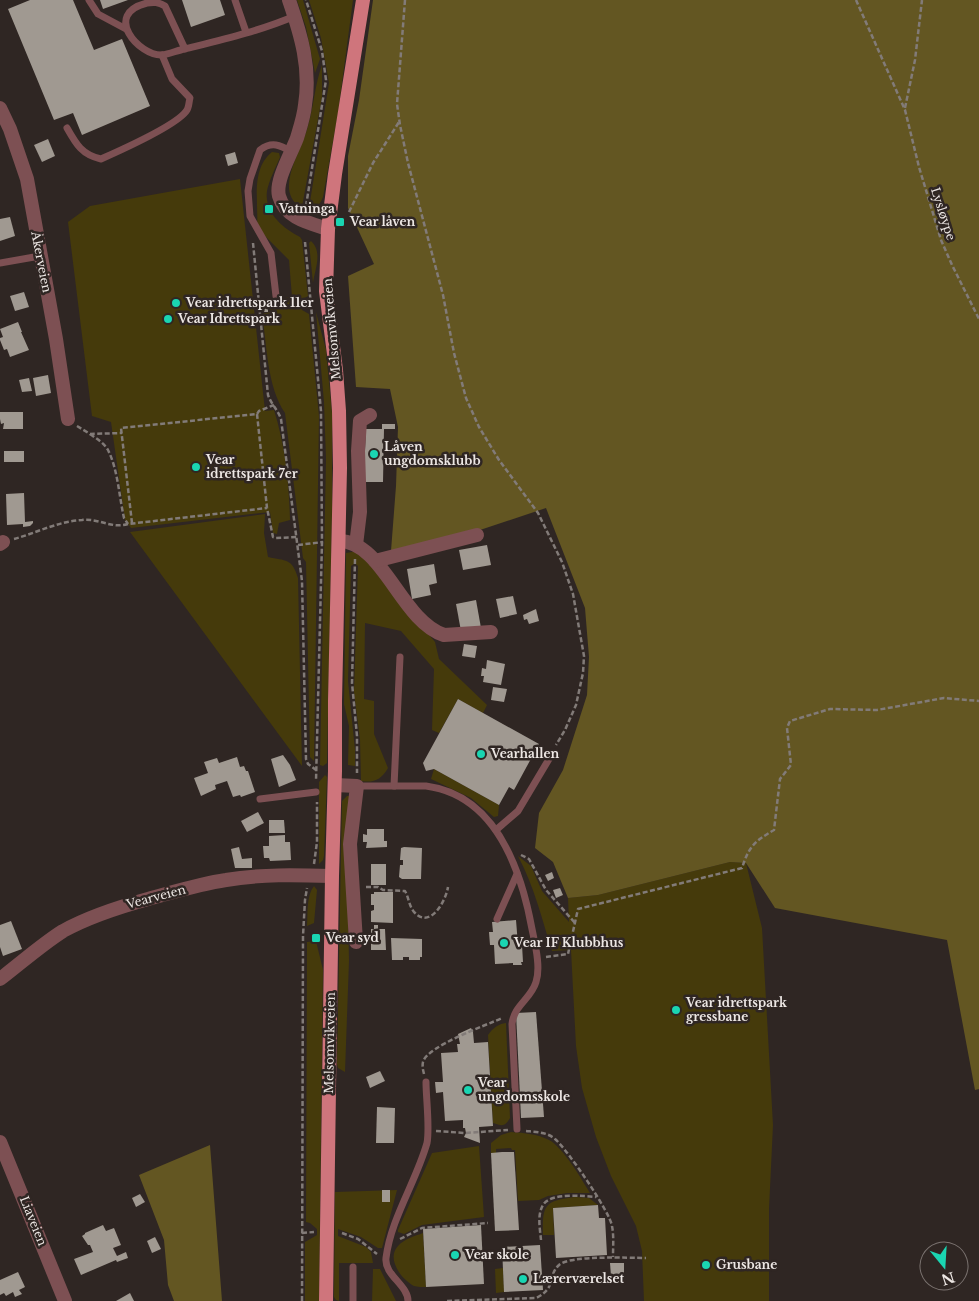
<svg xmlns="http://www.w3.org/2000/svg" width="979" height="1301" font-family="'Libre Baskerville',serif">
<rect width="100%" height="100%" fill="#2f2623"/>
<g fill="#453a0b">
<polygon points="297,0 303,0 320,59 315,73 306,27"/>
<path d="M309 0H353L338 113 323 197C320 204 318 208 309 208L329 83 321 38Z"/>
<path d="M322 65V97L302 207C294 204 290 197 289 189 288 168 303 146 308 126 314 105 315 84 322 65Z"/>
<path d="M272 152 279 153 280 157C276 167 269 180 267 191 264 212 282 228 300 237L302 240 308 296 302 300 301 303 302 310 309 314 319 416 314 761 310 757 306 562 303 558 285 413C267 387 267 345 262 314L271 312 270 300 292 297 289 260 257 228C259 202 250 170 272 152Z"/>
<path d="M240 179 265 411 274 410C285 445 289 483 290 520L279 523 277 534 273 533 270 512 131 528 125 520 111 422 92 416 68 222 90 206Z"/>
<path d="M311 241C323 252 315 269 313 283L309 243Z"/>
<polygon points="316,312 326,350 332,413 332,509 327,763 323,766 320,765 326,459 324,402"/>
<path d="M265 514 264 533 268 557C286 561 292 558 298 578L302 766 130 532Z"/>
<path d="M357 551 379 574 435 642 439 659 487 705 483 713 458 699 439 733 432 730 434 669 401 631 365 623 364 699 374 701V734L388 768C381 780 374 783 361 781L360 740 354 692 358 566 355 563 351 566 348 681 355 750V766L348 765 349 726 344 704 346 553Z"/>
<polygon points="434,769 499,805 498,816 494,817 471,798 431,779"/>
<polygon points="325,775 327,777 324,856 323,860 319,864 319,782"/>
<polygon points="347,796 350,796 347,858 349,961 345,1072 338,1068 337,1064 342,801"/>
<path d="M518 856 531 866 542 891 569 922 568 898 598 895 730 862 746 863 762 928 773 1125 769 1209V1301H644L642 1251 636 1226 611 1176 596 1137 582 1088 576 1046 571 950 552 951C542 919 534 886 518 856Z"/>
<path d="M314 886 317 890 314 923 307 926C308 914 306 896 314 886Z"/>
<polygon points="316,941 323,970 319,1301 305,1301 305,1242 317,1235 317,1229 310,1223 306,1222 307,942"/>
<path d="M506 1023 510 1118C505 1127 502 1126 493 1123L488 1035C493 1028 498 1024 506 1023Z"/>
<path d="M511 1132C525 1133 537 1134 549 1140 563 1147 582 1180 590 1193H567L548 1196 539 1200 518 1201 515 1150H512L511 1148 496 1149V1153H491V1143L501 1135Z"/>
<polygon points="479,1146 484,1217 422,1225 404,1234 398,1232 398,1230 432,1153"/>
<polygon points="397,1190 382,1248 378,1248 361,1237 338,1229 338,1236 366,1247 371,1252 373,1263 339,1263 339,1301 336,1300 334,1297 335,1192"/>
<path d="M575 1197 589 1198 598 1205 553 1208 554 1235H543C542 1204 545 1201 575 1197Z"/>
<path d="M423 1233 426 1287C423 1287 417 1287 414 1286 401 1279 386 1259 398 1246 404 1239 415 1236 423 1233Z"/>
<polygon points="503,1268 504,1292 496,1293 495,1269"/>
<polygon points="373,1269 380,1269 396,1301 372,1301"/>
</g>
<g fill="#635622">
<polygon points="373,0 979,0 979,1089 975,1090 947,940 775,908 746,863 730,862 598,895 568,898 553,862 535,848 539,813 563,770 587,695 589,657 585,608 546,508 459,537 391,551 396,486 398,427 390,389 356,387 348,276 374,264 348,208 348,156 359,100"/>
<polygon points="210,1145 222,1301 174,1301 168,1285 164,1240 139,1175"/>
</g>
<g fill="#a09991">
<polygon points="30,0 73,0 94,50 122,39 150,106 82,135 73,113 54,120 8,9"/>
<polygon points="100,0 128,0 103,9"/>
<polygon points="182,0 220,0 225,15 191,27"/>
<polygon points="48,139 55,156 42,162 34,145"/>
<polygon points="235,152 238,163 228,166 225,155"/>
<polygon points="10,217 15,236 0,241 0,219"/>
<polygon points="24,292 29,307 15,311 10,296"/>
<polygon points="262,303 268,303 268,312 263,312"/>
<polygon points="18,322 22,332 21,332 29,350 10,357 7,349 4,350 0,340 0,338 3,337 0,329"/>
<polygon points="48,375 51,393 36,396 33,378"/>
<polygon points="29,378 32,391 22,392 19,380"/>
<polygon points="0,412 23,412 23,429 3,429 4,423 1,424 0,419"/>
<rect x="382" y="424" width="13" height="5"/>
<polygon points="366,429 384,429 383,482 365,482 365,456 361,456 361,450 365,450"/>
<rect x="4" y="451" width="20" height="11"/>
<polygon points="24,493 25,522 33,521 33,523 30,526 23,527 23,524 7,525 6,494"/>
<polygon points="487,545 491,565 463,570 459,550"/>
<polygon points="434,564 437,583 429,585 431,595 412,599 407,569"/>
<polygon points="513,596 517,614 500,618 496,599"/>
<polygon points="476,600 481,628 461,631 456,604"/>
<polygon points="536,609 539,621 529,624 527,619 524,620 523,615"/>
<polygon points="464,644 477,646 475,658 462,656"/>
<polygon points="487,660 505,664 501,685 483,682 484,676 481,676 482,668 486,669"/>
<polygon points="493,687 507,689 504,702 491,700"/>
<polygon points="458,699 539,744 514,790 509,787 499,805 434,769 426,771 423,763"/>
<polygon points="283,755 290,765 296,780 279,787 271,759"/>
<polygon points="237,757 240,767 244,766 246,771 248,771 255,792 241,797 240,795 233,797 227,781 215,785 216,789 201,796 194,778 208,773 204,762 217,758 219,763"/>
<polygon points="258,812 264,823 247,832 241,821"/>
<polygon points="269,820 284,820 285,833 269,833"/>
<polygon points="367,829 384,829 384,841 387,841 387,847 366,848 367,842 363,842 363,834 367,835"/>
<polygon points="285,835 285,842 290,842 291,860 270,861 269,858 264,858 263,846 269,846 269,836"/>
<polygon points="239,847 242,859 252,858 252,868 235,868 231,849"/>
<polygon points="404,847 422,848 421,879 402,879 399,877 400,865 403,865 403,860 400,860 401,848"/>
<rect x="371" y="864" width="15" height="21"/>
<polygon points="552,872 554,878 548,881 545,875"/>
<polygon points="560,888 563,895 556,898 553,890"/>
<polygon points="374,892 393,892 393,923 371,922 371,911 374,910 374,905 371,905 371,894 374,894"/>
<polygon points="516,920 518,945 522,945 523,962 521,962 522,965 513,965 513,963 495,964 494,945 490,945 489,932 493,932 492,922"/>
<polygon points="11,921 22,949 3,956 0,947 0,925"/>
<polygon points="374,925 378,925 378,929 385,929 386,950 371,950 371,929 374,929"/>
<polygon points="391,938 422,939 422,957 420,957 420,960 409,960 409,957 403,957 403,960 392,960"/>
<polygon points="536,1012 544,1117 521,1118 516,1013"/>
<polygon points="471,1028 473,1032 474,1043 488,1042 493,1126 479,1127 480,1143 464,1137 466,1133 465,1128 463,1128 463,1120 445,1121 443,1092 436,1093 435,1082 443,1082 441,1053 458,1052 457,1044 460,1044 458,1034"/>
<polygon points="380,1071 385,1081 370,1088 366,1077"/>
<polygon points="377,1107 395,1108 394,1143 376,1143"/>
<polygon points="502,1152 514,1152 519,1230 495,1231 491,1153"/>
<rect x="382" y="1190" width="8" height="12"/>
<polygon points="140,1194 145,1202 136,1207 132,1198"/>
<polygon points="598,1205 599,1218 605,1218 607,1255 556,1258 553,1208"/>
<polygon points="103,1225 106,1231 114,1228 121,1245 113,1248 117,1256 126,1252 128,1258 117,1262 116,1260 81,1275 74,1259 93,1252 90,1245 88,1245 82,1236 85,1234 85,1233"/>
<polygon points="481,1225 484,1284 426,1287 423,1229"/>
<polygon points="155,1237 161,1249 152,1253 147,1241"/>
<polygon points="540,1245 543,1290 504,1292 502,1247"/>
<polygon points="610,1263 624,1263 624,1276 611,1276"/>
<polygon points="18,1272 25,1287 19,1290 22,1294 15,1297 13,1292 6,1296 4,1293 0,1295 0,1280"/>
<polygon points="130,1293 134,1301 116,1301"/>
</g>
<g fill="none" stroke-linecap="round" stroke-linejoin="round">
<g stroke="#827b78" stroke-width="2.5" stroke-dasharray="5 2.5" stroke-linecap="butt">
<polyline points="405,0 397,104 400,125 408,163 443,295 454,353 466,398 479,427 499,460 538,513 562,562 573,594 576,611 584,656 583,673 576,705 565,730 556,745"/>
<polyline points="856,0 905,110 919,167 941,240 952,265 979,319"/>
<polyline points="905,108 915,60 922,0"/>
<polyline points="306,206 326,80 322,51 306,0"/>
<polyline points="349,212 373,163 399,122"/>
<polyline points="305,242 321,411 322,542 316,781"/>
<path d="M253 243 268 395C271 404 278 410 281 419L302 581 306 759 308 764 316 770"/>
<polyline points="258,305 268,300"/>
<polyline points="257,414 267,508 273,537 276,538 297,537"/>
<polyline points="77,426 90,434 122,433"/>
<path d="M90 434C97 439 104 443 108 450 118 470 119 496 124 518L128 524"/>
<polyline points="132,523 121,428 257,414 259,411 274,405"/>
<path d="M14 539C36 533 59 521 82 520 99 518 111 529 128 524L267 508"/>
<polyline points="298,545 323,542"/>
<polyline points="355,559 352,683 357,736 357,773"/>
<polyline points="521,855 529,859 546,890 575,923"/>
<polyline points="314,864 317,842 317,802"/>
<path d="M366 887H378L383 890 405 891C409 898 409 907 415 913 431 929 446 900 448 887"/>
<path d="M546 957 568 954 578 909 742 868C749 846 755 841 774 830L780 779 791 765 787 728 790 721 830 709 877 710 944 698 979 701"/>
<path d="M424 1074C423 1070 422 1066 423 1062 427 1046 487 1025 502 1018"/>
<polyline points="436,1131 465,1133 508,1130"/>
<path d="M526 1131C536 1132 547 1132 555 1139 567 1149 610 1212 612 1226 614 1236 613 1247 613 1257"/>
<polyline points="302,1233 314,1232"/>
<polyline points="342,1233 358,1239 377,1254"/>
<polyline points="400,1239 422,1228 488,1223"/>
<path d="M541 1240C540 1229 537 1215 543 1205 551 1192 584 1196 596 1197"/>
<polyline points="302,1301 303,936 305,900 307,888"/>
<path d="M447 1301 536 1298C557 1288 547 1276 559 1265 569 1255 630 1258 646 1258"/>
</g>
<g stroke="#7d5053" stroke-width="7">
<polyline points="89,0 98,14 126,29"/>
<polyline points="235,0 246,32"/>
<path d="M185 49 165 6C158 2 154 2 147 3 102 14 139 56 162 55 170 54 178 50 185 49 221 40 260 31 295 16"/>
<path d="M67 128C76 144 82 155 101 159 119 151 178 125 187 110 189 107 189 101 190 98L172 79 162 55"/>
<polyline points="0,263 40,256"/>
<path d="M276 296 271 253 250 216 248 191 250 179 260 150C272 141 280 145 292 152"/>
<path d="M357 786H426C495 795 521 869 532 929 535 944 541 967 536 982 531 999 514 1005 512 1024L517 1129"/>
<polyline points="394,786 400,657"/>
<polyline points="260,799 316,792"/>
<polyline points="496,830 518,811 552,754"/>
<polyline points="497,919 517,874"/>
<polyline points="353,1301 353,1267"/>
<path d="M408 1301C408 1285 384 1275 386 1258 391 1218 416 1182 427 1143 430 1128 426 1098 426 1082"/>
</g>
<g stroke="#7d5053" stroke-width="14">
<path d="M289 0C301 35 311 68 305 105 304 116 300 128 297 138 291 154 275 181 279 196 285 218 309 223 328 229"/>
<polyline points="0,108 10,129 27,179 56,339 68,419"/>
<path d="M339 541C383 541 401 621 444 635L491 632"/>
<polyline points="0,544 3,542"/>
<polyline points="356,545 360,512 358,451 360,421 370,415"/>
<polyline points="375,561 477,535"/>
<polyline points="335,785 357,786 350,844 356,942"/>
<path d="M0 979C21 963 41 945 63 931 90 916 119 907 148 899 174 892 199 884 226 880 260 874 297 875 332 876"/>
<polyline points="0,1142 65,1301"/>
</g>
<polyline stroke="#cf757c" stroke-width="14" points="326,1301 332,876 335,771 335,701 340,468 339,411 336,370 326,291 328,229 335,174 363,0"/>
</g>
<g fill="#1ad5b2" stroke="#2f2623" stroke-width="2">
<rect x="264" y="204" width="10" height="10" rx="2.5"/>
<rect x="335" y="217" width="10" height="10" rx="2.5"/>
<circle cx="176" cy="303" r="5"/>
<circle cx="168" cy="319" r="5"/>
<circle cx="374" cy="454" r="5"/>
<circle cx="196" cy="467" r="5"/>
<circle cx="481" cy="754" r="5"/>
<rect x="311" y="933" width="10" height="10" rx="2.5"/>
<circle cx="504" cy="943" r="5"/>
<circle cx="676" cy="1010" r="5"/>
<circle cx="468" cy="1090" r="5"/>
<circle cx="455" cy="1255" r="5"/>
<circle cx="706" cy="1265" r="5"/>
<circle cx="523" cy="1279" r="5"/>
</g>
<g text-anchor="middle" stroke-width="5" stroke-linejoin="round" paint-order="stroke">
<g font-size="12" font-weight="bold" fill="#ede7e4" stroke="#2f2623" text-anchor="start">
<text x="279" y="213">Vatninga</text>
<text x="350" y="226">Vear låven</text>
<text x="186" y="307">Vear idrettspark 11er</text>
<text x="178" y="323">Vear Idrettspark</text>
<text x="384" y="451">Låven<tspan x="384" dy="14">ungdomsklubb</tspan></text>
<text x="206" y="464">Vear<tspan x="206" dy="14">idrettspark 7er</tspan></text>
<text x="491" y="758">Vearhallen</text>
<text x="326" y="942">Vear syd</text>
<text x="514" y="947">Vear IF Klubbhus</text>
<text x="686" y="1007">Vear idrettspark<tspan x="686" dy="14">gressbane</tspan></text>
<text x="478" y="1087">Vear<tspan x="478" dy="14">ungdomsskole</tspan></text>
<text x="465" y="1259">Vear skole</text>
<text x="716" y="1269">Grusbane</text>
<text x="533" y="1283">Lærerværelset</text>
</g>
<g font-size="12" fill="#ede7e4" stroke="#2f2623">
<text transform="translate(943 214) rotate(72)" y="4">Lysløype</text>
<text transform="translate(41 262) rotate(79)" y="4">Åkerveien</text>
<text transform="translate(332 329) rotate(-95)" y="4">Melsomvikveien</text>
<text transform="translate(156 897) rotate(-15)" y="4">Vearveien</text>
<text transform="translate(330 1043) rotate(-89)" y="4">Melsomvikveien</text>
<text transform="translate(33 1221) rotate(68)" y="4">Liaveien</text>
</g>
</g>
<g transform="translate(944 1266) rotate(162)"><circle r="24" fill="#2f2623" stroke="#7b7370"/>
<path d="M0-4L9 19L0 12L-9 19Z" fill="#1ad5b2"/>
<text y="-8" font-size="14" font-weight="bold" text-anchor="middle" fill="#ede7e4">N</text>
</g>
</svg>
